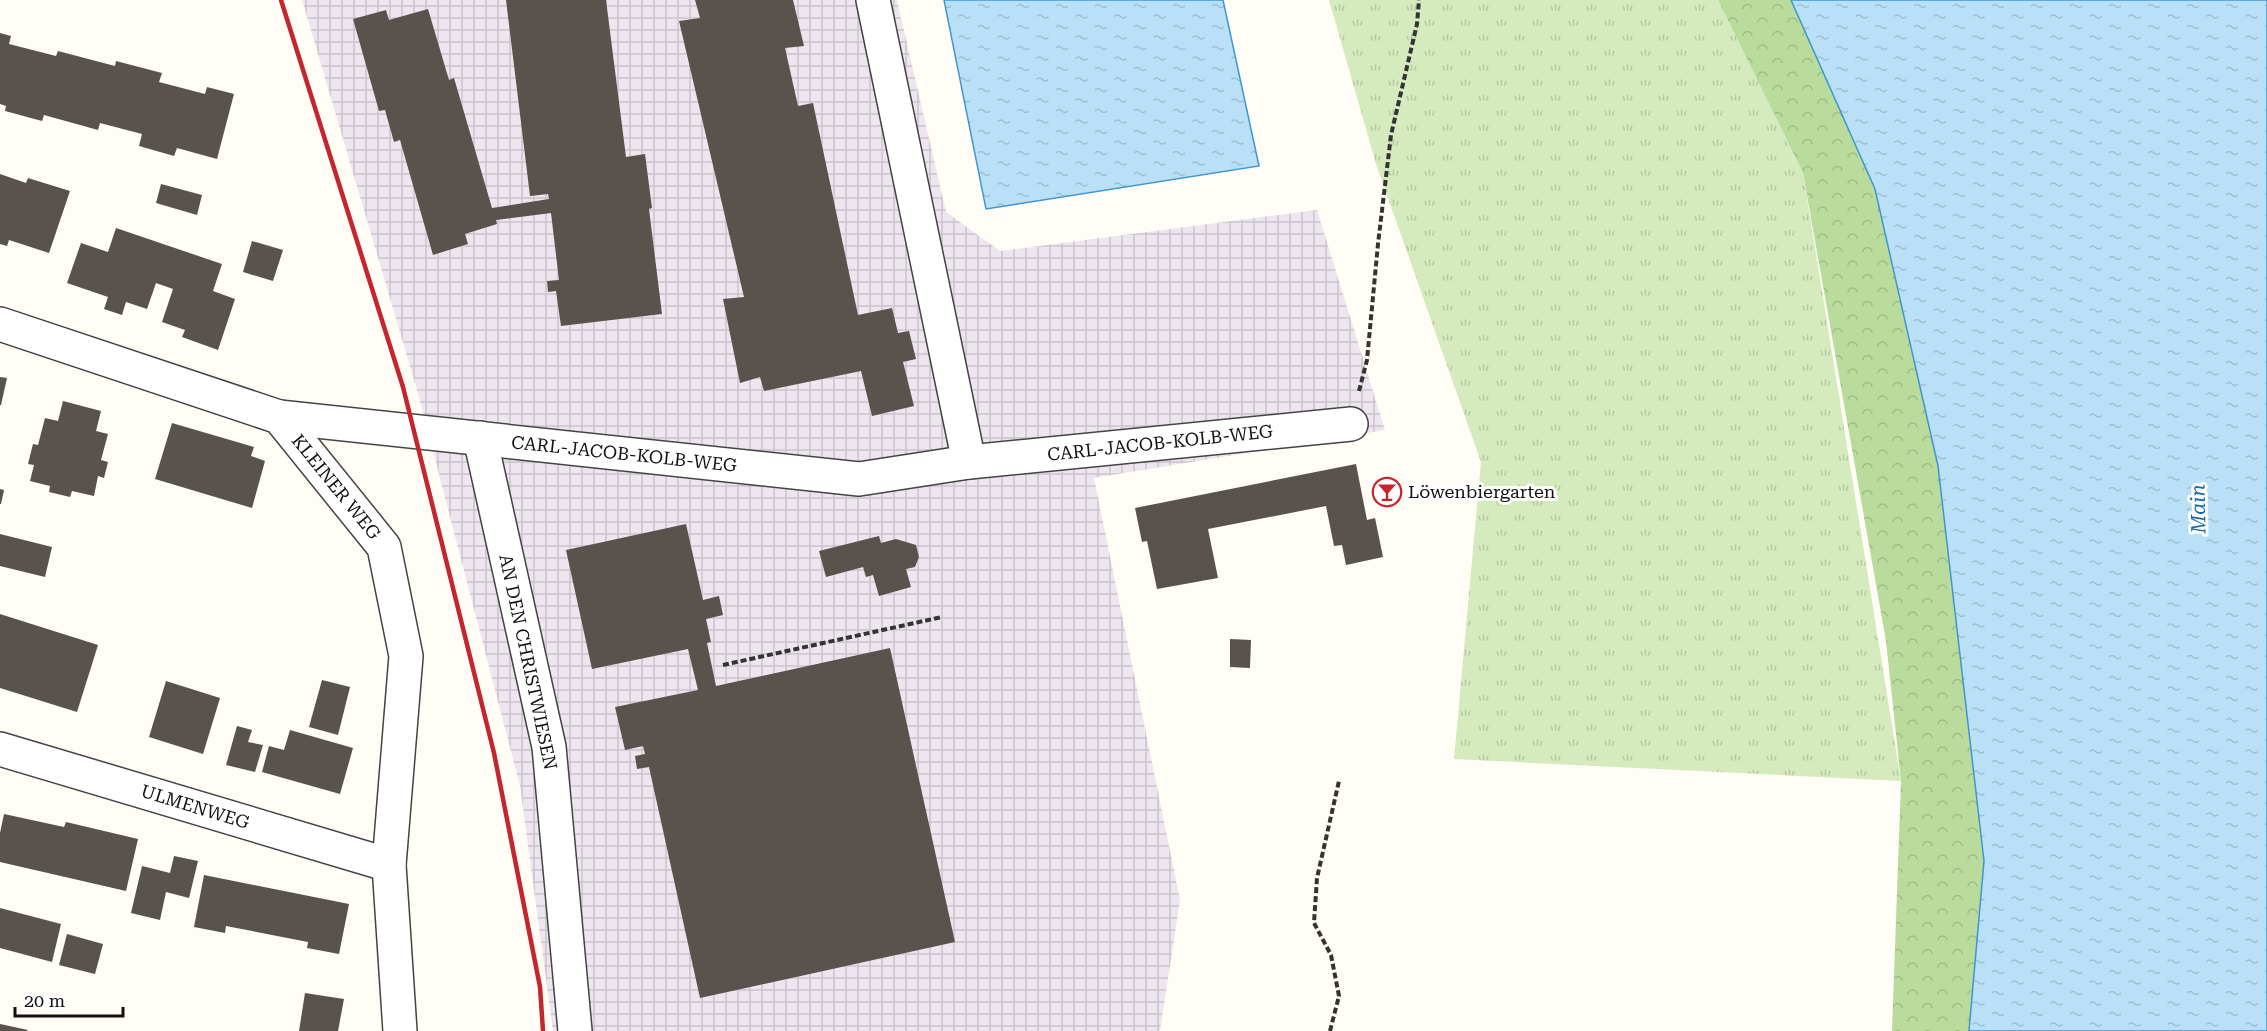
<svg xmlns="http://www.w3.org/2000/svg" width="2267" height="1031" font-family="'Roboto Serif',serif">
<defs>
<pattern id="industrial-grid" width="8" height="8" patternUnits="userSpaceOnUse" patternTransform="scale(1.5)"><rect width="8" height="8" fill="#eee6ef"/><path d="M0 4h8M4 0v8" fill="none" stroke="#cbc4cc"/></pattern>
<pattern id="grass-tufts" width="24" height="20" patternUnits="userSpaceOnUse" patternTransform="scale(1.5)"><rect width="24" height="20" fill="#d5ebbd"/><path d="M3 7l-1-3M5 7V3M7 7l1-3M15 17l-1-3M17 17v-4M19 17l1-3" fill="none" stroke="#b6c8a1"/></pattern>
<pattern id="forest-crowns" width="20" height="18" patternUnits="userSpaceOnUse" patternTransform="scale(1.5)"><rect width="20" height="18" fill="#b9dc9c"/><path d="M2 6a3 3 0 1 1 6 0M12 15a3 3 0 1 1 6 0" fill="none" stroke="#9ebc85"/></pattern>
<pattern id="water-ripples" width="26" height="14" patternUnits="userSpaceOnUse" patternTransform="scale(1.5)"><rect width="26" height="14" fill="#b9e0f7"/><path d="M2 4q2-2 4 0t4 0M15 11q2-2 4 0t4 0" fill="none" stroke="#9ebfd3"/></pattern>
</defs>
<rect width="100%" height="100%" fill="#fffdf5"/>
<polygon fill="url(#industrial-grid)" points="302,0 897,0 946,212 1000,251 1317,210 1385,430 1094,478 1180,900 1160,1031 553,1031 520,786 417,390"/>
<polygon fill="url(#grass-tufts)" points="1329,0 1718,0 1803,173 1901,781 1454,759 1481,462 1376,164"/>
<polygon fill="url(#forest-crowns)" points="1718,0 1791,0 1875,189 1938,466 1984,861 1969,1031 1892,1031 1901,781 1886,641 1803,173"/>
<g fill="url(#water-ripples)" stroke="#3f96cf" stroke-width="1.5">
<polygon points="944,0 1223,0 1259,166 986,209"/>
<polygon points="1791,0 2267,0 2267,1031 1969,1031 1984,861 1938,466 1875,189"/>
</g>
<g fill="#5a524d">
<polygon points="506,0 606,0 626,157 645,154 652,208 649,209 662,314 561,326 556,291 548,292 547,281 559,280 551,213 496,220 497,224 465,234 468,244 433,255 400,140 394,142 385,110 379,111 353,19 386,10 389,20 428,9 449,80 454,78 492,208 549,199 548,194 530,196"/>
<polygon points="695,0 793,0 804,46 785,48 798,106 813,103 858,315 892,308 898,333 909,331 916,359 903,362 914,406 872,416 861,371 764,391 760,377 740,383 723,299 744,297 679,21 700,18"/>
<polygon points="0,33 11,36 9,44 56,56 58,51 115,66 116,61 162,73 159,82 205,94 207,87 234,94 217,159 177,148 174,156 139,146 142,134 100,123 98,130 44,115 42,121 5,111 6,106 0,104"/>
<polygon points="0,174 26,183 28,178 70,191 49,253 9,240 7,246 0,244"/>
<polygon points="161,184 202,195 197,215 156,203"/>
<polygon points="116,228 222,264 213,291 235,299 218,350 182,337 185,330 162,322 173,289 156,283 147,309 126,302 122,315 104,309 108,297 67,283 81,243 108,252"/>
<polygon points="252,241 283,250 273,281 243,272"/>
<polygon points="0,377 7,378 1,405 0,405"/>
<polygon points="63,401 101,411 96,431 108,434 101,460 108,462 104,478 98,476 94,496 72,491 70,497 49,492 50,486 30,481 34,465 28,464 33,444 38,445 45,418 58,421"/>
<polygon points="172,423 254,447 251,456 265,461 252,508 155,479"/>
<polygon points="1356,464 1367,520 1375,518 1383,557 1346,565 1342,545 1334,546 1326,506 1208,529 1218,578 1157,589 1147,541 1142,542 1135,508"/>
<polygon points="0,489 4,490 1,504 0,504"/>
<polygon points="686,524 703,600 719,596 723,615 706,619 711,642 707,643 716,686 890,648 955,942 700,998 649,767 637,769 635,756 645,754 643,746 625,750 615,707 698,690 688,649 592,669 566,550"/>
<polygon points="0,534 52,547 45,577 0,566"/>
<polygon points="879,536 881,543 896,539 916,545 919,557 915,567 906,569 911,587 879,596 873,575 866,577 863,567 826,577 819,551"/>
<polygon points="0,614 98,645 77,712 0,688"/>
<polygon points="1230,639 1251,640 1250,668 1230,667"/>
<polygon points="322,680 350,687 338,735 309,727"/>
<polygon points="166,681 220,698 203,754 149,737"/>
<polygon points="237,726 252,730 248,742 263,745 255,772 226,765"/>
<polygon points="290,730 353,748 340,794 262,772 269,746 284,750"/>
<polygon points="4,814 64,827 66,822 138,839 126,891 0,862 0,833"/>
<polygon points="174,856 198,861 189,898 166,892 160,920 131,913 142,866 170,873"/>
<polygon points="204,875 349,904 339,954 307,948 308,942 226,926 225,933 194,927"/>
<polygon points="0,908 61,924 52,962 0,948"/>
<polygon points="67,934 103,944 95,974 59,965"/>
<polygon points="305,993 344,999 338,1031 299,1031"/>
<polygon points="0,1024 28,1030 27,1031 0,1031"/>
</g>
<g fill="none" stroke-linecap="round" stroke-linejoin="round">
<g stroke="#444" stroke-width="36">
<g id="minor">
<polyline points="0,324 279,417 384,547 406,656 389,865 400,1031"/>
<polyline points="279,417 859,479 969,462 873,0"/>
<polyline points="480,438 549,747 575,1031"/>
<polyline points="969,462 1351,424"/>
<polyline points="0,749 389,865"/>
</g>
</g>
<g stroke="#333" stroke-width="4" stroke-dasharray="6 3" stroke-linecap="butt">
<polyline points="1359,391 1367,360 1378,244 1391,135 1417,24 1419,0"/>
<polyline points="723,665 942,617"/>
<polyline points="1330,1031 1339,996 1331,955 1314,923 1317,878 1339,781"/>
</g>
<use href="#minor" stroke="#fff" stroke-width="33"/>
<polyline stroke="#c4262e" stroke-width="4.5" points="281,0 403,387 494,753 540,987 543,1031"/>
</g>
<defs>
<g id="bar-ring" transform="scale(1.5)"><circle r="9.5" fill="#fff" stroke="#c4262e" stroke-width="1.5"/><path d="M-6-5H6L.8 .8V4.5H3.5V6h-7V4.5H-.8V.8Z" fill="#c4262e"/></g>
</defs>
<g fill-rule="evenodd">
<use href="#bar-ring" x="1387" y="492"/>
</g>
<g text-anchor="middle" stroke-width="6" stroke-linejoin="round" paint-order="stroke">
<g font-size="18" fill="#111" stroke="#fff">
<text transform="translate(1160 443) rotate(-6)" y="6">CARL-JACOB-KOLB-WEG</text>
<text transform="translate(624 454) rotate(6)" y="6">CARL-JACOB-KOLB-WEG</text>
<text transform="translate(336 487) rotate(51)" y="6">KLEINER WEG</text>
<text transform="translate(528 662) rotate(78)" y="6">AN DEN CHRISTWIESEN</text>
<text transform="translate(195 807) rotate(17)" y="6">ULMENWEG</text>
</g>
<g font-size="18" fill="#111" stroke="#fff" text-anchor="start">
<text x="1408" y="498">Löwenbiergarten</text>
</g>
<g font-size="20" font-style="italic" fill="#1768a6" stroke="#fff">
<text transform="translate(2198 509) rotate(-91)" y="7">Main</text>
</g>
</g>
<path d="M15 1007v9h108v-9" fill="none" stroke="#111111" stroke-width="3"/>
<text x="24" y="1007" font-size="18" fill="#111111" stroke="#ffffff" stroke-width="4.5" paint-order="stroke">20 m</text>
</svg>
